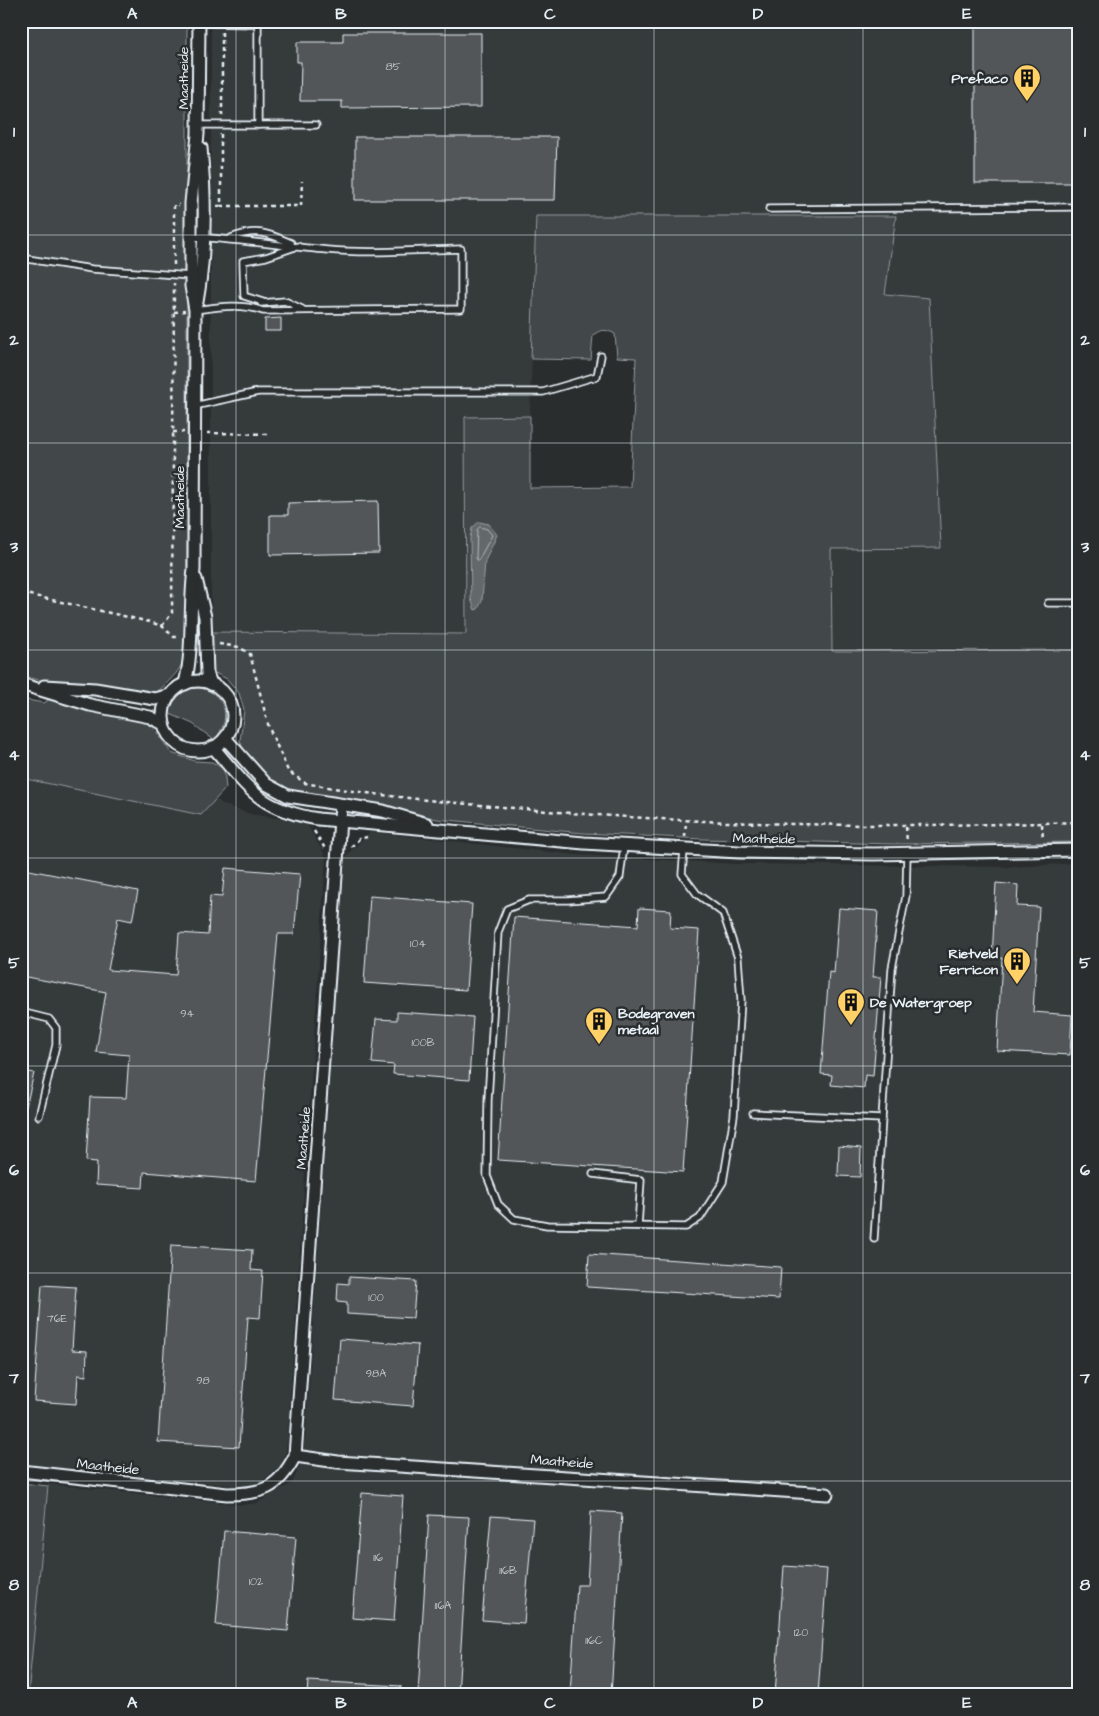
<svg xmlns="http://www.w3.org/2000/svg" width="1099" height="1716" font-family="'Architects Daughter',sans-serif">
<rect width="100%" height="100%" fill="#2a2d2e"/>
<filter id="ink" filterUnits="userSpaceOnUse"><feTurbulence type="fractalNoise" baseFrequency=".02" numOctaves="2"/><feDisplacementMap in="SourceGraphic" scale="10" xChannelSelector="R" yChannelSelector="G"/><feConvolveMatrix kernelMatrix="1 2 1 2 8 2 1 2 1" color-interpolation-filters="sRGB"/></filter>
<g filter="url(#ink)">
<g fill="#363a3b">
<polygon points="211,21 1078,21 1078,650 832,651 831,549 941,547 929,298 885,294 895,216 536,216 530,416 465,418 466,634 211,632"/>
<polygon points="21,778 201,815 216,799 224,805 250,814 306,823 326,857 288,1432 286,1452 281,1465 260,1483 247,1487 21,1464"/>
<polygon points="370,832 577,855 737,864 1013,867 1078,863 1078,1695 28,1695 48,1484 243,1505 257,1503 292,1483 302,1461 306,1432 344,858"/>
</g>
<g fill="#424648" stroke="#959ca0">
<path d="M21 21H187V625C185 664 186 666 156 693L125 691 85 682 44 681 21 676Z"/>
<path d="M536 216H896L885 294 929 298 941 548 831 549 832 651 1078 650V842L893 844 703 839 583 833 437 819 384 806 293 794 269 781 244 751 240 741 244 710 239 693 227 679 211 671V632L466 634 465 417 530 416V488L630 487 636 358 617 357 615 334C606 329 601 329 593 335L591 360 531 359Z"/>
<path d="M201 688C227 695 232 721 214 740L193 724 168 713C172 697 184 687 201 688Z"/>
<polygon points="21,699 44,703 50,699 73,707 143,720 154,728 171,753 195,761 212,762 224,769 226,788 201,815 21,778"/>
<polygon points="21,1483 48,1486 28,1695 21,1695"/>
</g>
<polygon fill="#63686b" stroke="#989fa3" points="479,522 489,524 497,535 485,561 482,601 478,609 475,610 471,599 470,538 472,528"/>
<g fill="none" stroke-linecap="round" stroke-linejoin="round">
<polygon stroke="#b3bac0" stroke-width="1" points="480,527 487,529 492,535 478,561 476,558 477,530"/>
</g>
<g fill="#535759" stroke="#e8f1f8">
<rect x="975" y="21" width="103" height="162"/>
<polygon points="343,33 481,33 481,107 342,108 342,101 300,101 301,62 297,62 297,42 343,42"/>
<polygon points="355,137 557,137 555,200 355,200"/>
<polygon points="281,318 281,331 265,331 265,319"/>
<polygon points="378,501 379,553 270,555 270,515 288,515 288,503"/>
<polygon points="225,868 300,874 294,934 278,934 256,1181 144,1172 143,1188 96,1185 97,1162 86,1161 90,1097 126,1098 129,1055 96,1052 106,992 21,976 21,882 24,869 138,891 132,921 118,918 108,970 176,975 179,933 208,935 210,896 222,897"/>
<polygon points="996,883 1018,885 1017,906 1039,907 1033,1012 1072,1015 1070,1055 997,1051 1002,958 992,958"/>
<polygon points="370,896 472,904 466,990 364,983"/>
<polygon points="639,908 671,910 670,928 699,930 683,1172 498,1160 514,917 638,926"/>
<polygon points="839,908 878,911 873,977 881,977 873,1076 865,1075 864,1088 831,1085 832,1075 821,1074 829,972 834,973"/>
<polygon points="397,1012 473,1017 469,1080 393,1074 394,1065 372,1063 376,1019 397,1020"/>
<polygon points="21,1070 34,1073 26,1107 21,1106"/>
<polygon points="839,1146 861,1148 860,1177 838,1176"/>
<polygon points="171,1245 252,1250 251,1270 263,1271 260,1318 248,1317 239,1447 158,1442"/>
<polygon points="589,1254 781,1267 779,1299 587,1287"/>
<polygon points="349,1277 416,1281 413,1318 347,1314 347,1303 337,1302 338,1283 349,1284"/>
<polygon points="42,1285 76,1287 72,1350 87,1351 86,1376 78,1375 76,1404 34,1401"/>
<polygon points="340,1339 418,1345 413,1406 335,1400"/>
<polygon points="362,1493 403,1496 394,1621 352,1618"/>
<polygon points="591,1511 622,1513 611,1695 570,1695 577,1585 587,1585"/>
<polygon points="429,1515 469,1517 458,1695 418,1694"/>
<polygon points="491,1516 533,1519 524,1623 482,1620"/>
<polygon points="224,1531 296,1537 288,1631 216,1625"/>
<polygon points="784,1566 827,1569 818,1695 775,1695"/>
<polygon points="308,1681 401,1686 400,1695 307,1695"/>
</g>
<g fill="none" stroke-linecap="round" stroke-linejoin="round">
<g stroke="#e8f1f8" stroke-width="9">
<g id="lane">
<polyline points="199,23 258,24"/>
<polyline points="198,125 316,125"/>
<polyline points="258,125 258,21"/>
<polyline points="769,209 1078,207"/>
<path d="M191 237C237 239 282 246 327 250 371 254 417 250 461 249V309L263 311C241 303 218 307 195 310"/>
<path d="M231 238C256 228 268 233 291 243"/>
<polyline points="21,258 92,269 191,276"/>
<polyline points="263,302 244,296 243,261 266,257 298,246"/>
<polyline points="261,303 285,301 302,309"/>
<polyline points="194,406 258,392 543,392 597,376 601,356"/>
<polyline points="1048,603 1078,603"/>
<polyline points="624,846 620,877 606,897 568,900 529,900 507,909 498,932 488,1100 487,1176 498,1204 514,1219 547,1225 686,1227 700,1218 723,1182 734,1116 741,1000 738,958 723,913 697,894 682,874 684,850"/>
<polyline points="21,1012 49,1019 56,1028 56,1045 39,1116"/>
<polyline points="753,1113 882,1119"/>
<polyline points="593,1174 641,1180 638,1226"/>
<polyline points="874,1239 892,968 906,896 907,853"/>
</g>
</g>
<g stroke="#e8f1f8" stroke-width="15">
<g id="street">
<path d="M197 302C206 251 206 200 201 148"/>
<polyline points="196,579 205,617 207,673 211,684"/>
<circle cx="198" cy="716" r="35"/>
<polyline points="21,684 90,705 150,717 164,724"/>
<path d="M185 684C194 647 189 607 194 570L195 310 191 286V203L198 134 199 21"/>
<polyline points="44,686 95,689 155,699 170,695"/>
<polyline points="225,738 266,784 288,796 383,811 427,824"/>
<path d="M213 747C250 790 259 809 318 819L584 843 739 852 874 854 1078 850"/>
<polyline points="295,1456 338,1462 827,1494"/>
<path d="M21 1471 227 1494C262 1494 278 1489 295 1456L341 805"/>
</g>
</g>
<g stroke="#e8f1f8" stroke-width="2.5" stroke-dasharray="4 4" stroke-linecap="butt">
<polyline points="222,116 222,31"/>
<polyline points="217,206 221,206 221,134"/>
<polyline points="221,206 301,206 302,181"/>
<polyline points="174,265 174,205 179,205"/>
<polyline points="174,312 185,311"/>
<polyline points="173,432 184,432"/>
<polyline points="207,433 271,434"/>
<polyline points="21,593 150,622 162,626 174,637 179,637"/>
<polyline points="162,626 172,613 174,283"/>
<path d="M219 644 239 647 250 654 269 728 282 757 288 771 305 783C374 796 445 802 514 808 702 826 889 828 1078 822"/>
<polyline points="1042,824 1043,840"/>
<polyline points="906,827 907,843"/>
<polyline points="314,831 326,850"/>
<polyline points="685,837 686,821"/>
<polyline points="351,847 359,839 367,837"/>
</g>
<use href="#lane" stroke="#2a2d2e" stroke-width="5.5"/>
<use href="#street" stroke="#2a2d2e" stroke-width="11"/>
</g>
</g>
<path fill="none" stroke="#e8f1f8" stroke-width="1" stroke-opacity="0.55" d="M236 21V1695M445 21V1695M654 21V1695M863 21V1695M21 235H1078M21 443H1078M21 650H1078M21 858H1078M21 1066H1078M21 1273H1078M21 1481H1078"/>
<defs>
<g id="building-pin" transform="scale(1.4375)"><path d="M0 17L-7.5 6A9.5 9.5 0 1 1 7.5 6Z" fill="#ffd166" stroke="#2a2d2e"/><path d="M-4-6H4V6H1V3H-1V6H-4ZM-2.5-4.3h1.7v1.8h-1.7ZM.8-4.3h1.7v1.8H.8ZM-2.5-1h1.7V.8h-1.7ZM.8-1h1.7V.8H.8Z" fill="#111"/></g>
</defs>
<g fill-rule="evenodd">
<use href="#building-pin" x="1027" y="78"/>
<use href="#building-pin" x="1017" y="961"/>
<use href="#building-pin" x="851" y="1002"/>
<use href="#building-pin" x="599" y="1021"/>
</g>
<g text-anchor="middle" stroke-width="5" stroke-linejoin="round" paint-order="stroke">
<g font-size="11" fill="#c3cad0">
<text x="393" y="70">85</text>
<text x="418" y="947">104</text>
<text x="187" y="1017">94</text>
<text x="423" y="1046">100B</text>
<text x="376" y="1301">100</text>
<text x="57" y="1322">76E</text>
<text x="376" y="1377">98A</text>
<text x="203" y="1384">98</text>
<text x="378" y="1561">116</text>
<text x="508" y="1574">116B</text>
<text x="256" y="1585">102</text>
<text x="443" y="1609">116A</text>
<text x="801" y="1636">120</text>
<text x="594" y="1644">116C</text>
</g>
<g font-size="14" fill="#e8f1f8" stroke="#2a2d2e">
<text transform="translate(183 78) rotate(-90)" y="5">Maatheide</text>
<text transform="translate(179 497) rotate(-90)" y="5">Maatheide</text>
<text transform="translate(764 838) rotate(1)" y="5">Maatheide</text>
<text transform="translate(303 1138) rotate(-86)" y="5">Maatheide</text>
<text transform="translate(562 1461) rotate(4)" y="5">Maatheide</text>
<text transform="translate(108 1466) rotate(6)" y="5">Maatheide</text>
</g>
<g font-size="14" font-weight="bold" fill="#e8f1f8" stroke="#2a2d2e" text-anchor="end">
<text x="1008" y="83">Prefaco</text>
<text x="998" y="958">Rietveld<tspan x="998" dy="16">Ferricon</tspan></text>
<text x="870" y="1007" text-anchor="start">De Watergroep</text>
<text x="618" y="1018" text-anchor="start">Bodegraven<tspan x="618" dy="16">metaal</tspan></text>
</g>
</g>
<rect width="1099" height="1716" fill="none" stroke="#2a2d2e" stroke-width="55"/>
<rect x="28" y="28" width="1044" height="1660" fill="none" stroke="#e8f1f8" stroke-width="2"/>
<g font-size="16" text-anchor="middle" font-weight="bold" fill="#e8f1f8">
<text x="132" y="19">A</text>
<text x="341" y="19">B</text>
<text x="550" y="19">C</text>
<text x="758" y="19">D</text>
<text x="967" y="19">E</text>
<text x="14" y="137">1</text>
<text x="1085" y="137">1</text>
<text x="14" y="345">2</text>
<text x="1085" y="345">2</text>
<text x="14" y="552">3</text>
<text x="1085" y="552">3</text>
<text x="14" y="760">4</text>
<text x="1085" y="760">4</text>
<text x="14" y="968">5</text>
<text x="1085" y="968">5</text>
<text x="14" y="1175">6</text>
<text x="1085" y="1175">6</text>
<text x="14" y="1383">7</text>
<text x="1085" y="1383">7</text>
<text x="14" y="1590">8</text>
<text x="1085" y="1590">8</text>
<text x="132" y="1708">A</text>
<text x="341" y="1708">B</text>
<text x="550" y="1708">C</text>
<text x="758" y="1708">D</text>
<text x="967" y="1708">E</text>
</g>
</svg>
